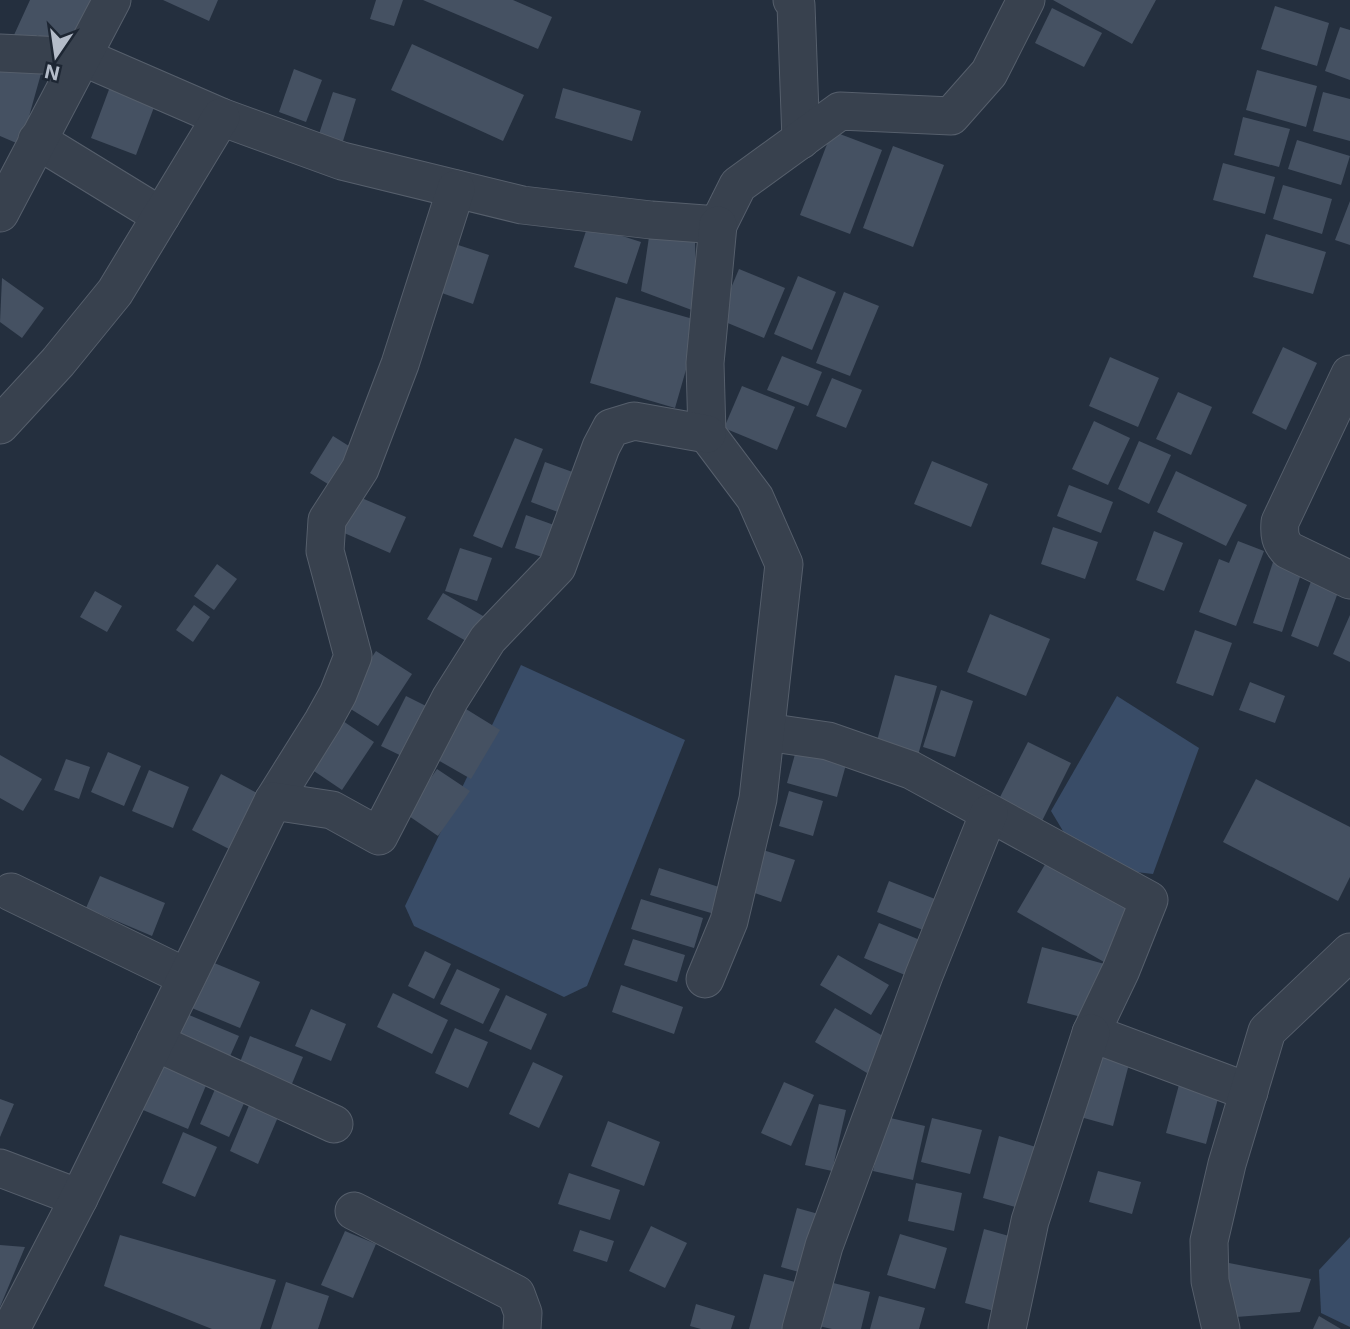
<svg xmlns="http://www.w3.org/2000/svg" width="1350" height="1329" font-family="Inter,sans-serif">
<rect width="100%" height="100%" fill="#242f3e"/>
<g fill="#394c67">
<polygon points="521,665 685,740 587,986 564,997 414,926 405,906"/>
<polygon points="1117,696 1199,748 1153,874 1084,866 1051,811"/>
<polygon points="1350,1237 1350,1327 1321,1313 1319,1270"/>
</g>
<g fill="#455162">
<polygon points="30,0 97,0 77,45 55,36 53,42 37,35 33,43 14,35"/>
<polygon points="163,0 218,0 209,21"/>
<polygon points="376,0 403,0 394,26 370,19"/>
<polygon points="423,0 513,0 552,17 538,49"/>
<polygon points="1053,0 1156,0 1132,44"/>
<polygon points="1275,6 1329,23 1317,66 1261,49"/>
<polygon points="1052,8 1102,33 1084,67 1035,43"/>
<polygon points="1340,27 1350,30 1350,80 1325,71"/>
<polygon points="412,44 524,95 503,141 391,90"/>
<polygon points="0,61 44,63 21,145 0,136"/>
<polygon points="294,69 322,80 306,122 279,112"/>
<polygon points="1257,70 1317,86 1306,127 1246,110"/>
<polygon points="114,76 159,94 136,155 91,138"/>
<polygon points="563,88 641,111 632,141 555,118"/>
<polygon points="333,92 356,99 343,141 319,134"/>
<polygon points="1323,92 1350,99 1350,141 1313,131"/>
<polygon points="1243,117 1290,129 1279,167 1234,155"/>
<polygon points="832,131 882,150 850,234 800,215"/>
<polygon points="1297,140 1350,156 1341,185 1288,169"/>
<polygon points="893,146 944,165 913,247 863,228"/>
<polygon points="1223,163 1275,177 1265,214 1213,200"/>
<polygon points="1283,185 1332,199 1322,234 1273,219"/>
<polygon points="1350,201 1350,245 1335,240"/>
<polygon points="588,225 641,242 627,284 574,267"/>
<polygon points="1266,234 1326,252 1313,294 1253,277"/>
<polygon points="649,237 695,242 697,312 641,291"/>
<polygon points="455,244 489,255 473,304 439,292"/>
<polygon points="739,269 785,288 764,338 718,319"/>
<polygon points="798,276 836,292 812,350 774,334"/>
<polygon points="2,278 44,308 22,338 0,322"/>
<polygon points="844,292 879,306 850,376 816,363"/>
<polygon points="616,297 700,321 675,408 590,383"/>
<polygon points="1283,347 1317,363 1286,430 1252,413"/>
<polygon points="782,356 822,372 808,406 767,390"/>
<polygon points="1110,357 1159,378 1138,427 1089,406"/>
<polygon points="832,378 862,390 846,428 816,416"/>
<polygon points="742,386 795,407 777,450 724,428"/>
<polygon points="1178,392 1212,407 1191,455 1156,439"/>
<polygon points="1094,421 1130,438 1108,485 1072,469"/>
<polygon points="333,436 360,453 336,489 310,473"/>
<polygon points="515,438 543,449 502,548 473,536"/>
<polygon points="1139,441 1171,455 1149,504 1118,489"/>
<polygon points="932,461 988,484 971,527 914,504"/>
<polygon points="545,462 589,478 574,518 531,502"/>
<polygon points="1176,471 1247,505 1226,546 1157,512"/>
<polygon points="1069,485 1113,502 1101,533 1057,516"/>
<polygon points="350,493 406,517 390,553 335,529"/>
<polygon points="526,515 568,530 557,562 515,548"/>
<polygon points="1053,527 1098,542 1085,579 1041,564"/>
<polygon points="1154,531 1183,543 1164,591 1136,580"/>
<polygon points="1238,541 1264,551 1236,626 1199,612 1219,559 1229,563"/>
<polygon points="460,548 492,558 477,601 445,591"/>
<polygon points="1274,559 1303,568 1282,632 1253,623"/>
<polygon points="217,564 237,579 214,610 194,596"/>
<polygon points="1313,576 1340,587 1318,647 1291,636"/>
<polygon points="95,591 122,606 107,632 80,617"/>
<polygon points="443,593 490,620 475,646 427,619"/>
<polygon points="194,605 210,617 193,642 176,630"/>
<polygon points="990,614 1050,639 1026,696 967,672"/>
<polygon points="1350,615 1350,662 1333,654"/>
<polygon points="1195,630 1232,643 1213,696 1176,683"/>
<polygon points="376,651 412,674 378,726 341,703"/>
<polygon points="895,675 937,686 917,759 875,748"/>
<polygon points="1250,682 1285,696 1275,723 1239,710"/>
<polygon points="941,690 973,701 955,757 923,747"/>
<polygon points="406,696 440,713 414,762 381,746"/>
<polygon points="466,709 500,730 471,779 436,759"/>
<polygon points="340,719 374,742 342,790 308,767"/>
<polygon points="1028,742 1071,763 1040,825 997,803"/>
<polygon points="797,747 847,761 837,797 787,783"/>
<polygon points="108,752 141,766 124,806 91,792"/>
<polygon points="0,755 42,779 23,811 0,798"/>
<polygon points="66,759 90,767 79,799 54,790"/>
<polygon points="437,769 470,791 438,836 406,814"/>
<polygon points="149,770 189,787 173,828 132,811"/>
<polygon points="221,774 259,794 231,850 192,830"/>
<polygon points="1256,779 1350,827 1350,877 1338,901 1223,842"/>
<polygon points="789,791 823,801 813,836 779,826"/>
<polygon points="763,850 795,860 781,902 749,891"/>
<polygon points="1050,856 1137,908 1104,962 1017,912"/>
<polygon points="659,868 719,887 711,913 650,895"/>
<polygon points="100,876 165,903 152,936 86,908"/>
<polygon points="889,881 935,899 923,930 877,912"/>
<polygon points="641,899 703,918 694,948 631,929"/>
<polygon points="879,923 920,940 905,975 864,958"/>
<polygon points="633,939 685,955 677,982 624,965"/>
<polygon points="1042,947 1112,966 1097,1021 1027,1003"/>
<polygon points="425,951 451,964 434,999 408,986"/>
<polygon points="838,955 889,985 871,1015 820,985"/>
<polygon points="207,960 260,982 240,1028 187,1006"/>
<polygon points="457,969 500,989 483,1024 440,1004"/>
<polygon points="621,985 683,1007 674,1034 612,1012"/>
<polygon points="393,993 448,1020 432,1054 377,1027"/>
<polygon points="506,995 547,1014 531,1050 489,1031"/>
<polygon points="835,1008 888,1039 867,1073 815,1042"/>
<polygon points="311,1009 346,1024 331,1061 295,1046"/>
<polygon points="182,1012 239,1036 227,1063 170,1039"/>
<polygon points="455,1028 488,1042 468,1088 435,1073"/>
<polygon points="250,1036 303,1057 289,1091 237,1070"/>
<polygon points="1091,1050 1130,1060 1113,1126 1073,1115"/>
<polygon points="155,1061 207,1083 188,1129 136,1107"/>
<polygon points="533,1062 563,1076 539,1128 509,1114"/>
<polygon points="219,1080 249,1092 229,1137 200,1124"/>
<polygon points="1180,1081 1220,1091 1206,1144 1166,1133"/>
<polygon points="784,1082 814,1095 791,1146 761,1133"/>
<polygon points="252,1098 281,1110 258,1164 230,1151"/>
<polygon points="0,1099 14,1104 0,1137"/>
<polygon points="819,1104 846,1110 832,1171 805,1165"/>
<polygon points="886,1117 925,1126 913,1180 873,1171"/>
<polygon points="932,1118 982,1130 970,1174 921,1162"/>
<polygon points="608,1121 660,1142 644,1186 591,1166"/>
<polygon points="183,1132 217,1147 195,1197 162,1183"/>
<polygon points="999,1136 1046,1150 1030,1211 983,1198"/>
<polygon points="1098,1171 1141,1182 1132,1214 1089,1202"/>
<polygon points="569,1173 620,1190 610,1220 558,1204"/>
<polygon points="916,1183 962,1193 954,1231 908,1221"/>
<polygon points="797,1208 822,1215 806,1274 781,1267"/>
<polygon points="651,1226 687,1243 665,1288 629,1271"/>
<polygon points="984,1229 1020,1239 1001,1313 965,1303"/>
<polygon points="580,1230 614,1241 607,1262 573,1251"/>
<polygon points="345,1231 376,1244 353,1298 321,1285"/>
<polygon points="900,1234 947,1248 935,1289 887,1275"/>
<polygon points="120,1235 276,1280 260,1329 212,1329 104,1286"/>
<polygon points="0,1245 25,1247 0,1307"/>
<polygon points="1224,1262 1311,1279 1300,1312 1236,1317"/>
<polygon points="764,1274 803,1284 790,1329 749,1329"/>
<polygon points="821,1280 870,1292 861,1329 832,1329 810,1324"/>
<polygon points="286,1282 329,1296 318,1329 271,1329"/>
<polygon points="879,1296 925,1308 919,1329 870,1329"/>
<polygon points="696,1304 735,1316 731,1329 701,1329 690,1326"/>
<polygon points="1319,1316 1341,1329 1313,1329"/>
</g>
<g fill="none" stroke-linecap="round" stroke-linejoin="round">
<g stroke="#565f6c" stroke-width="39">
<g id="minor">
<polyline points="792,0 796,5 801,140"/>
<polyline points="0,53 83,57 221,117 342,161 522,205 651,220 718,225 738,185 840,111 951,116 989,73 1026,0"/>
<polyline points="37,140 161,216"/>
<polyline points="0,213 112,0"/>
<path d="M1350 374 1280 522C1279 535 1280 541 1288 550L1350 580"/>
<polyline points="0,425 58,362 115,292 221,117"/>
<polyline points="766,732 828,741 911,770 1149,900 1121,970 1091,1033 1249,1092"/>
<polyline points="273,801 323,721 338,694 353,656 325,551 327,520 360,469 400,364 456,189"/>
<polyline points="11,892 186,977"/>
<polyline points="705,979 729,921 758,799 784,564 755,498 707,434 705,363 718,225"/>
<polyline points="155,1042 334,1124"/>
<polyline points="0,1168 79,1198"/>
<polyline points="354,1211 516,1294 523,1313 522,1329"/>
<polyline points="11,1329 79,1198 273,801 332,810 379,836 450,699 488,639 557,567 601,447 611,428 634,421 707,434"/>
<polyline points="801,1329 824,1246 924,975 989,813"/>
<polyline points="1007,1329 1030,1221 1091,1033"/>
<polyline points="1221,1329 1210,1281 1209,1241 1227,1164 1267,1031 1350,952"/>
</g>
</g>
<use href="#minor" stroke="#38414e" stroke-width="37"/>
</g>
<g transform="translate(56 56) rotate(193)" stroke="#1d2633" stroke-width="5" paint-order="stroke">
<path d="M0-5L12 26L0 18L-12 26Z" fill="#b4bcc9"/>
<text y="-10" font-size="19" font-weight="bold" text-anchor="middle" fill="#b4bcc9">N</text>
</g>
</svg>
